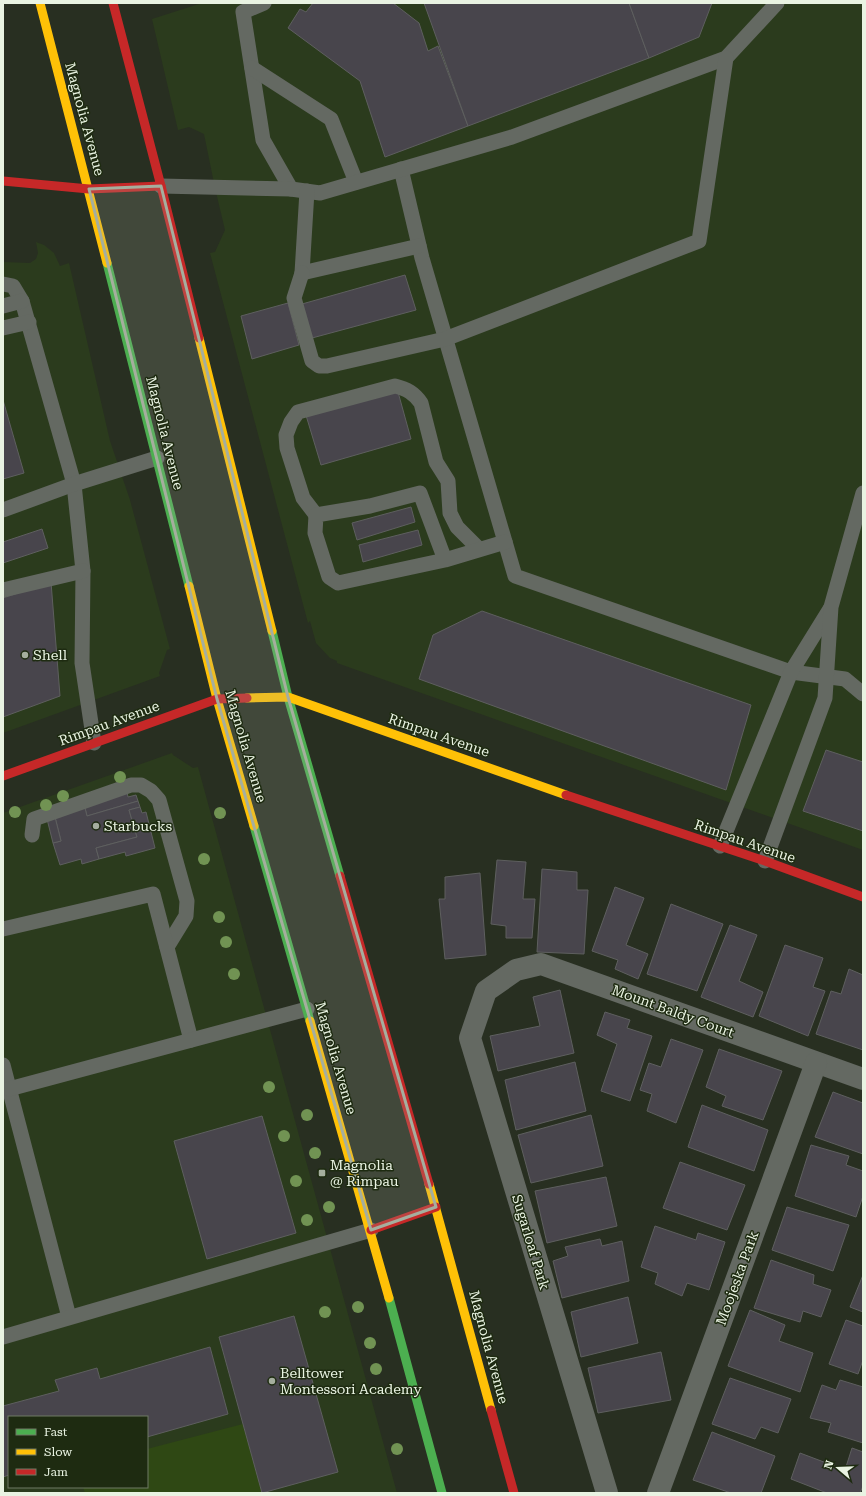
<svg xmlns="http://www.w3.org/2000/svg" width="866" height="1496" font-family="'Roboto Serif',serif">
<rect width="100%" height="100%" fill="#282f21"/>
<g fill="#2b3b1d" fill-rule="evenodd">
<polygon points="202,3 863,3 863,850 337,663 337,661 330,658 316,643 310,621 308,623 210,253 215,252 225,230 215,188 204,134 189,127 178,130 152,19"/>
<polygon points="36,242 44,245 54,253 60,266 69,263 110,441 130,500 170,649 167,650 159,673 160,676 3,733 3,262 30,263 36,259 38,253"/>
<path d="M172 753 173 755 193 768 198 767 397 1493H3V813ZM9 1417H147V1487H9Z"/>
</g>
<polygon fill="#2f4814" points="243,1424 262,1493 85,1493 83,1487 147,1487 147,1449"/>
<g fill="#48454c" stroke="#5e5f5f">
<polygon points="313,3 393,3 419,23 428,51 438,46 468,126 385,157 360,81 288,28 300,9 306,12"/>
<polygon points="424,3 629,3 649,58 468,126"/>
<polygon points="629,3 712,3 699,37 649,58"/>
<polygon points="405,275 416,310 312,338 302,304"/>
<polygon points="288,303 299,345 252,359 241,316"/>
<polygon points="398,392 411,439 321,465 305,412"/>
<polygon points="3,400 24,473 3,479"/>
<polygon points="411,507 415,522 357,540 352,523"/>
<polygon points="42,529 48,548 3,563 3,542"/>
<polygon points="418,530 422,545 363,562 359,545"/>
<polygon points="51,582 60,696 3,717 3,598"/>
<polygon points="482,611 751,705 726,790 419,679 433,635"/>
<polygon points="826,750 863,762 863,831 803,811"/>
<polygon points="127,792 128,797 136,795 138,801 87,816 84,804"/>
<polygon points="138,801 140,807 129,810 137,837 96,848 99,859 82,864 81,859 60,865 53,843 61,841 54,813 84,804 87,816"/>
<polygon points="140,807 142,813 146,812 155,848 126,856 125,852 99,859 96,848 137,837 129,810"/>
<polygon points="54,813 61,841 53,843 46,815"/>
<polygon points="497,860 526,862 523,899 535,899 532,938 506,938 506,926 491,924"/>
<polygon points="542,869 577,872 577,890 588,890 584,954 537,952"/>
<polygon points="480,873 486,955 445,959 439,899 445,899 445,877"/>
<polygon points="615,887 644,898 626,945 648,954 638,979 615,969 618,960 592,951"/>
<polygon points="671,904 723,924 697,991 647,974"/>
<polygon points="730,925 757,935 739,981 763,992 753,1017 701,997"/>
<polygon points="785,945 823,958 813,987 825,991 808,1036 759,1016"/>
<polygon points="849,969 863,975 863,1050 816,1034 831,991 841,994"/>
<polygon points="560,990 574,1053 498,1071 490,1036 540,1026 533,997"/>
<polygon points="605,1012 630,1020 627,1028 652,1036 630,1101 601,1091 617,1044 597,1035"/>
<polygon points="671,1039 703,1050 676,1123 647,1111 652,1094 640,1090 649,1063 661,1067"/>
<polygon points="719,1049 782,1071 763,1120 722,1106 726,1096 706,1087"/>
<polygon points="575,1062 586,1111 516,1130 505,1080"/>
<polygon points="833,1092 863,1103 863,1154 815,1137"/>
<polygon points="702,1105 768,1130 754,1171 688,1147"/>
<polygon points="591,1115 603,1166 531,1183 518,1135"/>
<polygon points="262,1116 296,1233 207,1259 174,1141"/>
<polygon points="811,1145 849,1156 846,1165 863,1171 863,1196 856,1217 795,1196"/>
<polygon points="680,1162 745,1185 727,1230 663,1208"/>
<polygon points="606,1177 617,1226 547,1243 535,1191"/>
<polygon points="787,1207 849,1225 833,1271 772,1250"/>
<polygon points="655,1226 696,1240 698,1233 725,1242 709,1290 687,1283 682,1296 655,1284 658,1273 641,1267"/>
<polygon points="600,1239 602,1246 622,1241 629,1281 562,1298 553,1261 568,1256 565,1247"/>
<polygon points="771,1260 814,1275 813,1284 831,1290 821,1317 803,1311 800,1322 754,1308"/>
<polygon points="863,1275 863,1312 850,1307"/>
<polygon points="628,1297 638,1343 581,1357 571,1312"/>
<polygon points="750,1310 785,1325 779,1341 813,1353 800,1392 728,1366"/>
<polygon points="294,1316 338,1472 262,1493 219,1337"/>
<polygon points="846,1320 863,1326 863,1360 858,1374 829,1364"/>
<polygon points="210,1347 228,1414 147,1437 147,1417 9,1417 9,1475 3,1477 3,1406 59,1391 55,1380 97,1368 100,1379"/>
<polygon points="661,1352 671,1400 598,1413 588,1368"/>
<polygon points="730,1378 791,1399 778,1433 761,1427 755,1439 712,1424"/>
<polygon points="840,1380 863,1387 863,1443 828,1432 831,1423 810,1418 822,1385 836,1390"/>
<polygon points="712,1432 775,1456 761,1493 731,1493 693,1480"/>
<polygon points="852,1448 863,1452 863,1486 860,1493 827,1493 791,1479 800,1453 845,1470"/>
</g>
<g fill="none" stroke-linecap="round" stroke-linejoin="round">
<g stroke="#646962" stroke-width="15">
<polyline points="264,3 243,12 263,140 291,189"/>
<polyline points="252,68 331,119 356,182"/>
<polyline points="401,169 422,258 515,576 791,672 845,679 863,694"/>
<polyline points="161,186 291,189 320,193 512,137 726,58 777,3"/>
<polyline points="307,191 302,273 419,246"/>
<polyline points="302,273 294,298 312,361 319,366 327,366 445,339 699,241 726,58"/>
<polyline points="3,284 13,286 22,301 74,484 83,571 82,663 94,743"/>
<polyline points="3,306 22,301"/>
<polyline points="3,328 29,322"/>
<polyline points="3,510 74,484 157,458"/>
<path d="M316 515 303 498 287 448 286 435 291 422 298 412 395 386C407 389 414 393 421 403L436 462 448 481 450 513 457 527 479 549"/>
<polyline points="445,560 420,493 370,506 316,515 315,533 329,577 338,583 445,560 505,542"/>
<polyline points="3,590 83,571"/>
<polyline points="32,835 34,819 131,785 141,785 151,791 159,800 187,901 186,916 167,947"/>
<polyline points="720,846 791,672 830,609"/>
<polyline points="765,861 825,698 831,607 863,493"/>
<polyline points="3,929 153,894 191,1040"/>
<polyline points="3,1065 69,1317"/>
<polyline points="9,1089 307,1009"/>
<polyline points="3,1337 371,1230"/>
</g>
<g stroke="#646962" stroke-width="22">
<polyline points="607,1493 470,1038 486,991 516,970 541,964 863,1079"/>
<polyline points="658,1493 816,1063"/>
</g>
<g stroke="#4caf50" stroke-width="9">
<polyline points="107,263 189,586"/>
<polyline points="272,631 288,697 340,876"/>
<polyline points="254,826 310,1021"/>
<polyline points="389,1298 442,1493"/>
</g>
<g stroke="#ffc107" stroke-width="9">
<polyline points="40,3 107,263"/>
<polyline points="199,338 272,631"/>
<polyline points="189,586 217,699 254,826"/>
<polyline points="247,698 288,697 566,795"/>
<polyline points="310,1021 389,1298"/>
<polyline points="429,1184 491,1410"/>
</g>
<g stroke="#c62828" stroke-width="9">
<polyline points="113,3 161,186 199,338"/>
<polyline points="3,181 89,189 161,186"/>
<polyline points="3,776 217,699 247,698"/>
<polyline points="566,795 765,861 863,897"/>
<polyline points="340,876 429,1184"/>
<polyline points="371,1230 436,1207"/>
<polyline points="491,1410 514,1493"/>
</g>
</g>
<g fill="#719353">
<circle cx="120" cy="777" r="6"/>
<circle cx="63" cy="796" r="6"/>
<circle cx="46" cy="805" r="6"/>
<circle cx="15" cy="812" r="6"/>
<circle cx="220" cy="813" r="6"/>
<circle cx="204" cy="859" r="6"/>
<circle cx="219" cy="917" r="6"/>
<circle cx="226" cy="942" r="6"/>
<circle cx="234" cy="974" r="6"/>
<circle cx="269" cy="1087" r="6"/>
<circle cx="307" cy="1115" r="6"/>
<circle cx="284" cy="1136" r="6"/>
<circle cx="315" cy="1153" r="6"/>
<circle cx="296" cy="1181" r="6"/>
<circle cx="329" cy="1207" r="6"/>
<circle cx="307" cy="1220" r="6"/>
<circle cx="358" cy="1307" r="6"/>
<circle cx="325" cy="1312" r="6"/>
<circle cx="370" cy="1343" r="6"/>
<circle cx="376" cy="1369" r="6"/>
<circle cx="397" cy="1449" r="6"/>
</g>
<path fill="#a5ae9e" fill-opacity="0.2" stroke="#a5ae9e" stroke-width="3" stroke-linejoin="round" d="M161 186 288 697 436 1207 371 1230 217 699 89 189Z"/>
<g fill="#a5ae9e" stroke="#1e2b11" stroke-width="1.5">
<circle cx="25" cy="655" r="4"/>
<circle cx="96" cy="826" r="4"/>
<rect x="318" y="1169" width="8" height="8" rx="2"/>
<circle cx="272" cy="1381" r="4"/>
</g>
<g text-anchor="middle" stroke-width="3" stroke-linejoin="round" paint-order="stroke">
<g font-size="14" fill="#e9f3e2" stroke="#1e2b11">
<text transform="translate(85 119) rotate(75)" y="5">Magnolia Avenue</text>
<text transform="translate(165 433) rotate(76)" y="5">Magnolia Avenue</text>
<text transform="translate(109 723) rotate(-20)" y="5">Rimpau Avenue</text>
<text transform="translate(439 735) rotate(19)" y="5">Rimpau Avenue</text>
<text transform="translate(246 746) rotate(74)" y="5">Magnolia Avenue</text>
<text transform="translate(745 841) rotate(19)" y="5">Rimpau Avenue</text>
<text transform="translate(673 1011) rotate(20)" y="5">Mount Baldy Court</text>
<text transform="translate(336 1058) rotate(74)" y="5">Magnolia Avenue</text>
<text transform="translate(531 1242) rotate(73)" y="5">Sugarloaf Park</text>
<text transform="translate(737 1278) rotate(-70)" y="5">Moojeska Park</text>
<text transform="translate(489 1347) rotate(75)" y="5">Magnolia Avenue</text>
</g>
<g font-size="14" fill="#e9f3e2" stroke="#1e2b11" text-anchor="start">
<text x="33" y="660">Shell</text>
<text x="104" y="831">Starbucks</text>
<text x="330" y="1170">Magnolia<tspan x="330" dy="16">@ Rimpau</tspan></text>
<text x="280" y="1378">Belltower<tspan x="280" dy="16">Montessori Academy</tspan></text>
</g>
</g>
<rect width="866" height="1496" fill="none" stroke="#e9f3e2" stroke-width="8"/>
<rect x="8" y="1416" width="140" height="72" fill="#1e2b11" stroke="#6f7b65"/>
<rect x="16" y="1429" width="20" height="6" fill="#4caf50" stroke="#6f7b65"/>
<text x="44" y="1436" font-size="12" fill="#e9f3e2">Fast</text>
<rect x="16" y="1449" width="20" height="6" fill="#ffc107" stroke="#6f7b65"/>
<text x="44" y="1456" font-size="12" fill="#e9f3e2">Slow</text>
<rect x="16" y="1469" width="20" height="6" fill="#c62828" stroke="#6f7b65"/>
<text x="44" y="1476" font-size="12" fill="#e9f3e2">Jam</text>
<g transform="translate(838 1468) rotate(289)" stroke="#1e2b11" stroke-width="3" paint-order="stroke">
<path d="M0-3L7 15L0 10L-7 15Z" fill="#e9f3e2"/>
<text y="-6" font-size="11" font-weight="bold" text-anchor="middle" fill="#e9f3e2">N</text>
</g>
</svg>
